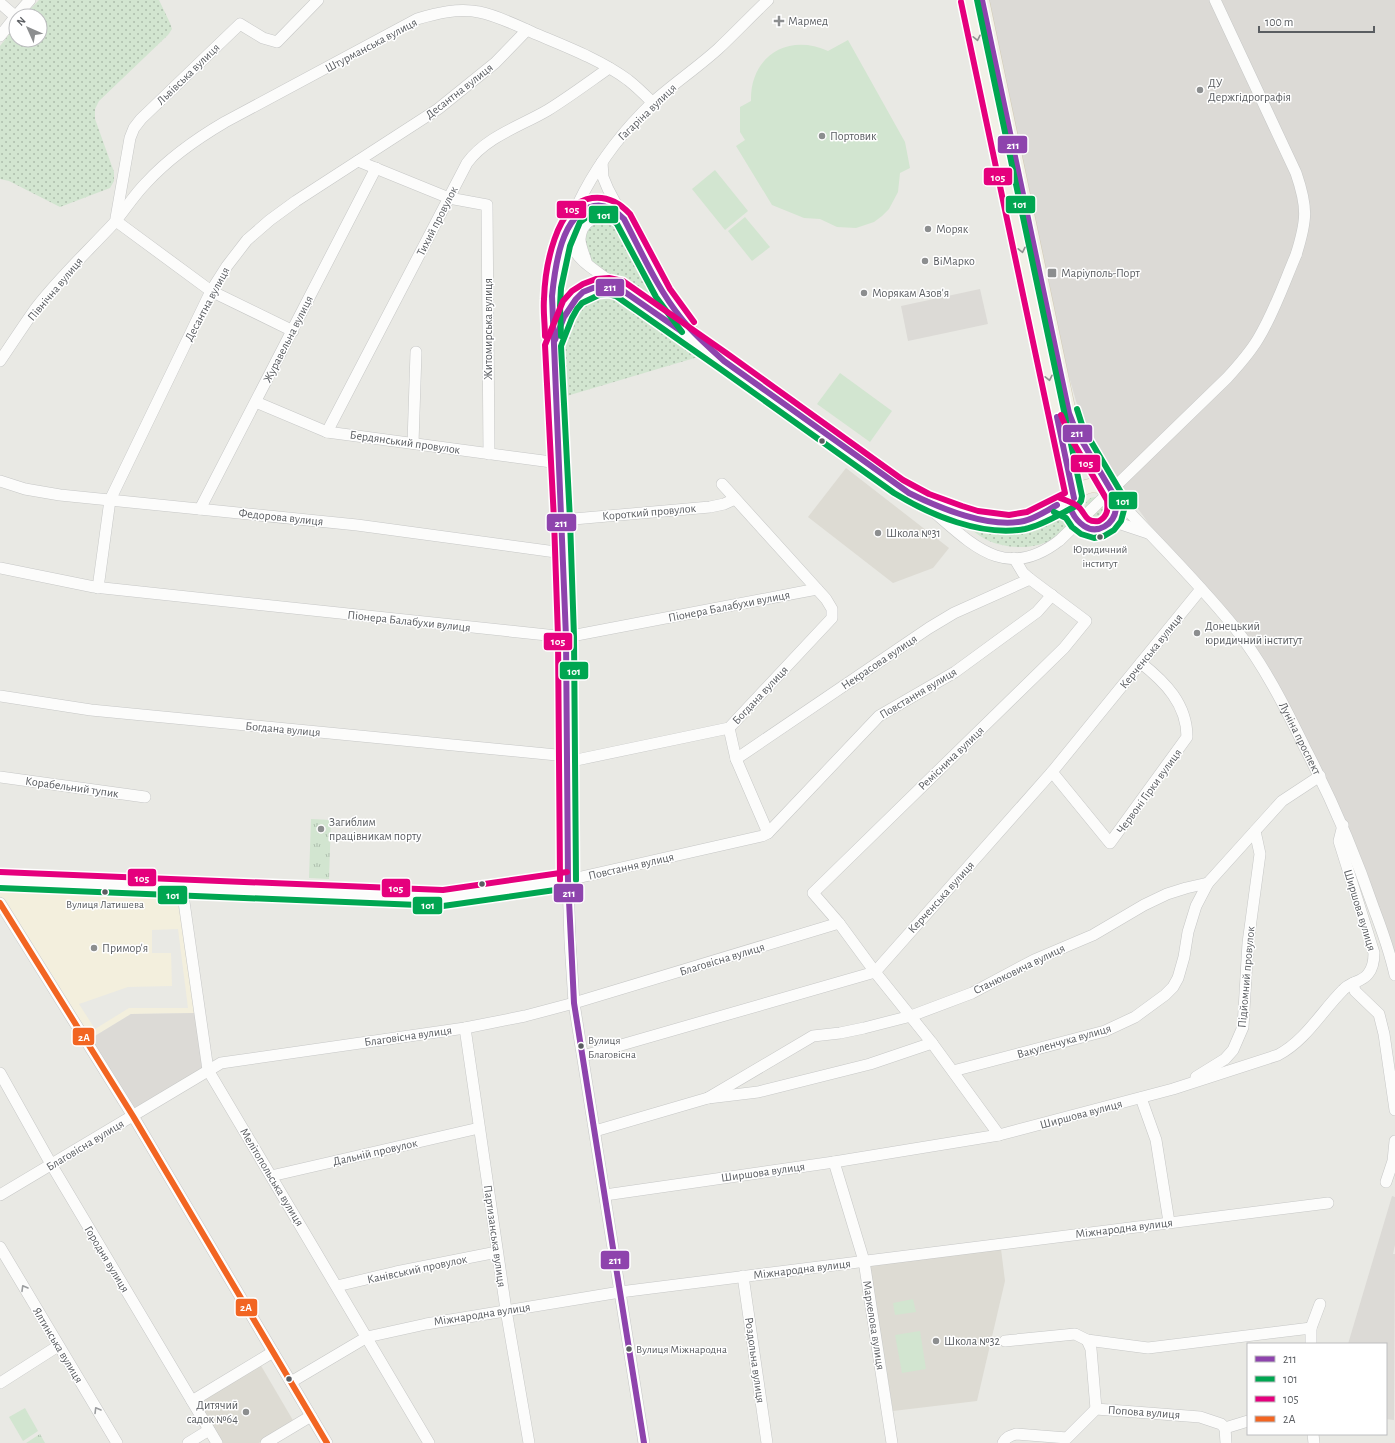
<svg xmlns="http://www.w3.org/2000/svg" width="1395" height="1443" font-family="'Alegreya Sans',sans-serif">
<defs>
<pattern id="grass-dots" width="8" height="8" patternUnits="userSpaceOnUse"><rect width="8" height="8" fill="#d2e5d0"/><path d="M2 2h.1M6 6h.1" fill="none" stroke="#adbdac" stroke-width="1.8" stroke-linecap="round"/></pattern>
<pattern id="park-tufts" width="24" height="20" patternUnits="userSpaceOnUse"><rect width="24" height="20" fill="#d2e5d0"/><path d="M3 7l-1-3M5 7V3M7 7l1-3M15 17l-1-3M17 17v-4M19 17l1-3" fill="none" stroke="#adbdac"/></pattern>
</defs>
<rect width="100%" height="100%" fill="#e9e9e4"/>
<path fill="#f3efdd" fill-rule="evenodd" d="M1 884 179 892 195 1013 131 1014 90 1039 0 896ZM178 929 188 1008H129L95 1029 79 1004 128 987 172 986 171 953H152V930Z"/>
<g fill="#dcdad6">
<polygon points="989,0 1395,0 1395,958 1369,878 1347,823 1285,696 1149,524 1105,463 1080,415 1066,366"/>
<polygon points="980,289 988,324 908,341 901,306"/>
<polygon points="195,1013 202,1069 134,1110 90,1039 131,1014"/>
<polygon points="1392,1196 1395,1197 1395,1245 1393,1254 1395,1254 1394,1420 1386,1419 1386,1344 1348,1344"/>
</g>
<g fill="#dddbd3">
<polygon points="846,468 949,548 933,568 893,583 808,517"/>
<polygon points="1001,1249 1005,1281 977,1401 893,1411 870,1266"/>
<polygon points="260,1364 294,1422 259,1443 222,1443 197,1402"/>
</g>
<g fill="url(#grass-dots)">
<polygon points="39,0 159,0 170,23 172,29 168,35 99,101 95,109 95,119 114,172 114,181 110,188 60,207 9,181 0,179 0,46 16,26 16,40 40,40 40,16 24,16"/>
<polygon points="602,220 619,227 644,262 687,329 589,262 584,239 589,226"/>
<polygon points="598,290 618,292 708,354 560,398 557,346 568,317 579,299"/>
<polygon points="1074,445 1085,464 1085,468 1082,471 1078,471 1075,468 1071,446"/>
<circle cx="1095" cy="507" r="10"/>
<path d="M1063 510 1071 514 1074 522C1069 527 1063 532 1058 536 1038 550 1008 550 987 540 977 535 968 527 960 520 981 526 1007 533 1028 526 1040 523 1052 516 1063 510Z"/>
</g>
<g fill="url(#park-tufts)">
<polygon points="311,819 331,820 329,879 309,878"/>
<polygon points="40,1434 45,1443 26,1443"/>
</g>
<g fill="#d2e5d0">
<path d="M848 40 905 142 910 168 900 173 898 192 889 209 882 216 874 222 856 228 837 227 820 219 804 218 772 205 736 146 745 140 740 132V107L751 101C750 56 788 33 828 51Z"/>
<polygon points="715,170 748,211 725,230 692,189"/>
<polygon points="745,217 770,247 752,261 728,231"/>
<polygon points="840,373 892,411 870,442 817,404"/>
<polygon points="913,1299 916,1312 895,1315 893,1303"/>
<polygon points="920,1331 926,1369 902,1373 895,1335"/>
<polygon points="25,1408 38,1431 23,1441 9,1417"/>
</g>
<g fill="none" stroke-linecap="round" stroke-linejoin="round">
<g stroke="#c6c7c6" stroke-width="12">
<g id="minor">
<path d="M1215 0 1296 173C1308 208 1307 220 1296 255"/>
<polyline points="0,3 16,17"/>
<polyline points="16,16 30,0"/>
<polyline points="0,36 16,16"/>
<polyline points="358,161 449,198 487,205 489,454"/>
<polyline points="602,162 603,177 608,189 663,293 675,310 697,336"/>
<polyline points="116,218 130,138 134,128 141,119 240,24 263,38 277,42 318,0"/>
<path d="M624 219C619 214 615 209 607 207 601 205 593 205 587 208 569 215 565 234 575 251 581 262 594 269 604 277 636 301 670 323 703 346 769 391 833 440 899 487 929 506 988 529 1024 521 1039 517 1060 504 1074 498"/>
<polyline points="116,221 211,291 293,331"/>
<path d="M586 261C584 254 580 246 580 239 582 214 611 211 624 229"/>
<path d="M555 340C568 308 576 280 618 288"/>
<path d="M0 361C12 343 24 325 36 308 59 278 88 251 114 223 125 210 134 195 146 183 169 158 196 139 225 122L417 19C437 13 458 8 479 12 499 16 518 26 536 34 567 47 601 60 628 80 637 87 645 95 653 103"/>
<polyline points="256,402 327,432 559,463"/>
<path d="M327 432 467 163C487 136 521 126 548 110 569 97 589 82 609 68"/>
<polyline points="413,443 416,352"/>
<polyline points="0,481 25,489 60,495 357,525 563,553"/>
<path id="s1" d="M1115 497C1155 540 1198 582 1235 628 1264 665 1285 707 1305 748 1332 800 1355 853 1374 909 1382 930 1390 953 1395 975"/>
<path d="M927 506C970 542 1004 584 1060 540"/>
<polyline points="200,509 376,168"/>
<polyline points="562,520 710,507 724,504 735,499"/>
<polyline points="1112,521 1148,533"/>
<polyline points="0,568 94,587 566,637 817,589"/>
<polyline points="98,588 110,500 211,291 227,266 247,240 270,220 296,201 438,109 495,63 527,30"/>
<polyline points="0,696 91,710 567,756"/>
<polyline points="729,728 736,759 768,833"/>
<polyline points="736,759 929,628 954,613 1030,579"/>
<polyline points="567,762 729,728 832,618 832,609 826,599 722,484"/>
<path d="M1052 772 1110 843 1187 737C1187 704 1165 682 1141 663"/>
<polyline points="0,777 145,797"/>
<polyline points="0,880 443,898 568,880 762,836 768,833 879,716 955,672 1037,612 1052,595"/>
<polyline points="182,888 208,1070 429,1443"/>
<polyline points="0,903 133,1116 327,1443"/>
<polyline points="1353,983 1355,991 1379,1014 1384,1034 1395,1110"/>
<polyline points="465,1028 506,1310 529,1443"/>
<polyline points="583,1056 875,972 1052,772 1201,589"/>
<polyline points="953,1071 1105,1031 1135,1017 1165,995 1173,987 1178,978 1184,957 1188,932 1196,906 1208,883 1282,801 1320,776"/>
<polyline points="0,1073 51,1164 217,1443"/>
<polyline points="1196,1077 1225,1059 1233,1050 1243,1027 1248,943 1260,854 1255,831"/>
<polyline points="708,1098 813,1036 840,1033 864,1028 911,1016 972,993 1034,960 1093,935 1144,905 1167,894 1186,888 1208,883"/>
<polyline points="1141,1098 1156,1140 1169,1222"/>
<polyline points="595,1131 708,1098 758,1092 870,1064 932,1043"/>
<polyline points="999,1135 932,1043 875,972 839,923 813,893 1064,648 1086,621 1030,579 1023,573 1014,558"/>
<polyline points="834,1162 864,1261 892,1443"/>
<polyline points="271,1176 479,1128"/>
<polyline points="1386,1182 1393,1161 1395,1141"/>
<polyline points="0,1195 221,1063 465,1028 525,1016 574,1003 839,923"/>
<path d="M605 1195 834 1162 999 1135 1173 1089 1278 1055C1306 1040 1321 1012 1343 990 1350 982 1362 982 1368 974 1373 968 1374 961 1374 953L1339 841 1343 825"/>
<polyline points="0,1247 117,1443"/>
<polyline points="743,1276 767,1443"/>
<polyline points="337,1286 396,1272 497,1252"/>
<polyline points="1087,1340 1091,1349 1096,1409"/>
<polyline points="1005,1341 1075,1334 1087,1340 1148,1348 1311,1328"/>
<polyline points="1311,1344 1311,1328 1320,1304"/>
<polyline points="291,1382 367,1337 426,1324 620,1292 1328,1203"/>
<polyline points="0,1383 58,1346"/>
<polyline points="192,1401 273,1352"/>
<polyline points="1225,1428 1248,1421"/>
<polyline points="1225,1428 1226,1443"/>
<polyline points="1313,1434 1314,1443"/>
<polyline points="188,1443 209,1430"/>
<polyline points="266,1443 311,1416"/>
<path d="M644 1443 574 1003 570 941 568 880 566 637 552 296C558 223 599 154 652 103 673 84 697 68 718 49 735 33 751 16 768 0"/>
<path d="M1003 1443C1006 1437 1010 1436 1016 1434L1067 1438 1096 1409 1200 1417 1221 1424 1225 1428"/>
</g>
</g>
<g stroke="#d0c9b3" stroke-width="15">
<g id="major">
<polyline points="969,0 1074,498"/>
<path d="M982 0 1069 413 1076 431 1115 497C1116 502 1118 507 1117 512 1113 528 1092 535 1080 524 1059 506 1083 472 1110 491"/>
</g>
</g>
<use href="#minor" stroke="#fcfcfb" stroke-width="11"/>
<use href="#major" stroke="#f2f0e7" stroke-width="14"/>
<g stroke="#c6c7c6" stroke-width="12" stroke-linecap="butt">
<path id="minor-bridge" d="M1060 540 1227 378C1238 366 1249 354 1258 339 1274 313 1284 283 1296 255"/>
</g>
<use href="#minor-bridge" stroke="#fcfcfb" stroke-width="11"/>
<g stroke="#fff" stroke-width="9">
<g id="bus-1">
<path d="M982 0 1069 413 1076 431 1115 497C1115 501 1117 505 1116 509 1114 524 1098 535 1084 526 1078 522 1075 518 1072 512"/>
<polyline points="555,340 564,317 576,299 583,292 593,288 604,287 619,288 681,331"/>
<polyline points="1057,417 1074,498"/>
<path d="M644 1443 574 1003 568 880 566 637 552 296C555 267 561 214 594 206 606 203 616 211 624 219 642 253 657 288 681 318 693 334 709 347 724 361L909 493C939 508 990 529 1024 521 1036 518 1046 511 1057 505"/>
</g>
</g>
<g stroke="#fff" stroke-width="9">
<g id="bus-2">
<polyline points="561,336 560,306 561,288 570,246 580,222 588,216 597,214 606,215 617,224 656,297 682,332"/>
<polyline points="1054,512 1066,518 1072,527 1081,534 1094,538 1104,536 1114,530 1121,521 1124,510 1122,494 1083,428 1077,409"/>
<path d="M576 880 574 637 570 520 561 346 572 318 577 309 582 303 599 295 608 294 616 296 719 368 894 493C930 515 982 537 1025 529 1044 525 1061 513 1078 505L1081 501 1082 496 977 0"/>
<polyline points="0,888 443,906 569,888"/>
</g>
</g>
<g stroke="#fff" stroke-width="9">
<g id="bus-3">
<path d="M545 336C545 324 543 312 544 299 545 269 555 203 592 198 608 196 620 203 630 214L670 289 694 322"/>
<path d="M1060 498C1065 500 1071 502 1076 505 1086 511 1083 523 1099 521 1108 516 1108 509 1107 500L1069 435 1061 415"/>
<polyline points="0,872 443,890 567,872"/>
<polyline points="560,880 558,637 554,520 545,345 563,301 572,291 583,284 596,279 609,278 623,281 729,355 903,480 929,494 962,506 978,511 1009,515 1027,512 1065,493 961,2"/>
</g>
</g>
<g stroke="#fff" stroke-width="9">
<polyline id="bus-4" points="0,903 133,1116 327,1443"/>
</g>
<use href="#bus-1" stroke="#8e44ad" stroke-width="6"/>
<use href="#bus-2" stroke="#00a651" stroke-width="6"/>
<use href="#bus-3" stroke="#e5007d" stroke-width="6"/>
<use href="#bus-4" stroke="#f26522" stroke-width="6"/>
</g>
<defs><path id="oneway-chevron" d="M-2-3.5L2.5 0L-2 3.5" fill="none" stroke-width="1.6" stroke-linecap="round" stroke-linejoin="round"/></defs>
<g stroke="#8f9090">
<use href="#oneway-chevron" transform="translate(977 38) rotate(78)"/>
<use href="#oneway-chevron" transform="translate(1022 250) rotate(78)"/>
<use href="#oneway-chevron" transform="translate(1049 378) rotate(78)"/>
</g>
<g stroke="#9b9d9f">
<use href="#oneway-chevron" transform="translate(24 1288) rotate(-120)"/>
<use href="#oneway-chevron" transform="translate(97 1410) rotate(-121)"/>
</g>
<g fill="#8c8e8f" stroke="#fff" stroke-width="1.5">
<path d="M777 15h4v4h4v4h-4v4h-4v-4h-4v-4h4z"/>
<circle cx="1200" cy="90" r="4"/>
<circle cx="822" cy="136" r="4"/>
<circle cx="928" cy="229" r="4"/>
<circle cx="925" cy="261" r="4"/>
<rect x="1047" y="268" width="10" height="10" rx="2"/>
<circle cx="864" cy="293" r="4"/>
<circle cx="878" cy="533" r="4"/>
<circle cx="1197" cy="633" r="4"/>
<circle cx="321" cy="829" r="4"/>
<circle cx="94" cy="948" r="4"/>
<circle cx="936" cy="1341" r="4"/>
<circle cx="246" cy="1412" r="4"/>
</g>
<g fill="#5a5d61" stroke="#fff" stroke-width="1.5">
<circle cx="822" cy="441" r="3.5"/>
<circle cx="1100" cy="537" r="3.5"/>
<circle cx="482" cy="884" r="3.5"/>
<circle cx="105" cy="892" r="3.5"/>
<circle cx="581" cy="1046" r="3.5"/>
<circle cx="629" cy="1349" r="3.5"/>
<circle cx="289" cy="1379" r="3.5"/>
</g>
<g text-anchor="middle" stroke-width="3" stroke-linejoin="round" paint-order="stroke">
<g font-size="11" fill="#5a5d61" stroke="#fff">
<text x="1100" y="553">Юридичний<tspan x="1100" dy="14">інститут</tspan></text>
<text x="105" y="908">Вулиця Латишева</text>
<text x="588" y="1044" text-anchor="start">Вулиця<tspan x="588" dy="14">Благовісна</tspan></text>
<text x="636" y="1353" text-anchor="start">Вулиця Міжнародна</text>
</g>
<g font-size="12" fill="#5a5d61" stroke="#fff" text-anchor="start">
<text x="788" y="25">Мармед</text>
<text x="1208" y="87">ДУ<tspan x="1208" dy="14">Держгідрографія</tspan></text>
<text x="830" y="140">Портовик</text>
<text x="936" y="233">Моряк</text>
<text x="933" y="265">ВіМарко</text>
<text x="1061" y="277">Маріуполь-Порт</text>
<text x="872" y="297">Морякам Азов'я</text>
<text x="886" y="537">Школа №31</text>
<text x="1205" y="630">Донецький<tspan x="1205" dy="14">юридичний інститут</tspan></text>
<text x="329" y="826">Загиблим<tspan x="329" dy="14">працівникам порту</tspan></text>
<text x="102" y="952">Примор'я</text>
<text x="944" y="1345">Школа №32</text>
<text x="238" y="1409" text-anchor="end">Дитячий<tspan x="238" dy="14">садок №64</tspan></text>
</g>
<g font-size="12" fill="#5a5d61" stroke="#fff">
<text transform="translate(371 45) rotate(-28)" y="4">Штурманська вулиця</text>
<text transform="translate(188 74) rotate(-44)" y="4">Львівська вулиця</text>
<text transform="translate(459 91) rotate(-38)" y="4">Десантна вулиця</text>
<text transform="translate(647 112) rotate(-44)" y="4">Гагаріна вулиця</text>
<text transform="translate(437 221) rotate(-63)" y="4">Тихий провулок</text>
<text transform="translate(55 289) rotate(-50)" y="4">Північна вулиця</text>
<text transform="translate(207 304) rotate(-62)" y="4">Десантна вулиця</text>
<text transform="translate(488 329) rotate(-90)" y="4">Житомирська вулиця</text>
<text transform="translate(288 339) rotate(-63)" y="4">Журавельна вулиця</text>
<text transform="translate(405 442) rotate(8)" y="4">Бердянський провулок</text>
<text transform="translate(649 512) rotate(-5)" y="4">Короткий провулок</text>
<text transform="translate(281 517) rotate(6)" y="4">Федорова вулиця</text>
<text transform="translate(729 606) rotate(-11)" y="4">Піонера Балабухи вулиця</text>
<text transform="translate(409 621) rotate(6)" y="4">Піонера Балабухи вулиця</text>
<text transform="translate(1151 651) rotate(-51)" y="4">Керченська вулиця</text>
<text transform="translate(879 662) rotate(-34)" y="4">Некрасова вулиця</text>
<text transform="translate(918 693) rotate(-31)" y="4">Повстання вулиця</text>
<text transform="translate(760 695) rotate(-47)" y="4">Богдана вулиця</text>
<text transform="translate(283 729) rotate(5)" y="4">Богдана вулиця</text>
<text dy="4" stroke="none"><textPath href="#s1" startOffset="306">Луніна проспект</textPath></text>
<text transform="translate(951 758) rotate(-44)" y="4">Реміснича вулиця</text>
<text transform="translate(72 787) rotate(8)" y="4">Корабельний тупик</text>
<text transform="translate(1149 791) rotate(-54)" y="4">Червоні Гірки вулиця</text>
<text transform="translate(631 866) rotate(-13)" y="4">Повстання вулиця</text>
<text transform="translate(941 897) rotate(-48)" y="4">Керченська вулиця</text>
<text transform="translate(1360 910) rotate(73)" y="4">Ширшова вулиця</text>
<text transform="translate(722 959) rotate(-17)" y="4">Благовісна вулиця</text>
<text transform="translate(1019 969) rotate(-26)" y="4">Станюковича вулиця</text>
<text transform="translate(1246 977) rotate(-85)" y="4">Підйомний провулок</text>
<text transform="translate(408 1036) rotate(-8)" y="4">Благовісна вулиця</text>
<text transform="translate(1064 1041) rotate(-16)" y="4">Вакуленчука вулиця</text>
<text transform="translate(1081 1114) rotate(-15)" y="4">Ширшова вулиця</text>
<text transform="translate(85 1145) rotate(-31)" y="4">Благовісна вулиця</text>
<text transform="translate(375 1152) rotate(-13)" y="4">Дальній провулок</text>
<text transform="translate(763 1172) rotate(-8)" y="4">Ширшова вулиця</text>
<text transform="translate(272 1177) rotate(59)" y="4">Мелітопольська вулиця</text>
<text transform="translate(1124 1228) rotate(-7)" y="4">Міжнародна вулиця</text>
<text transform="translate(495 1236) rotate(82)" y="4">Партизанська вулиця</text>
<text transform="translate(107 1259) rotate(59)" y="4">Городня вулиця</text>
<text transform="translate(417 1269) rotate(-12)" y="4">Канівський провулок</text>
<text transform="translate(802 1269) rotate(-7)" y="4">Міжнародна вулиця</text>
<text transform="translate(482 1314) rotate(-9)" y="4">Міжнародна вулиця</text>
<text transform="translate(874 1325) rotate(81)" y="4">Маркелова вулиця</text>
<text transform="translate(58 1345) rotate(59)" y="4">Ялтинська вулиця</text>
<text transform="translate(755 1360) rotate(82)" y="4">Роздольна вулиця</text>
<text transform="translate(1144 1412) rotate(4)" y="4">Попова вулиця</text>
</g>
</g>
<g stroke="#fff" stroke-width="1.5">
<rect x="997" y="135" width="31" height="19" rx="4" fill="#8e44ad"/>
<rect x="983" y="167" width="30" height="19" rx="4" fill="#e5007d"/>
<rect x="1005" y="195" width="31" height="19" rx="4" fill="#00a651"/>
<rect x="556" y="200" width="31" height="19" rx="4" fill="#e5007d"/>
<rect x="588" y="205" width="31" height="19" rx="4" fill="#00a651"/>
<rect x="595" y="278" width="30" height="19" rx="4" fill="#8e44ad"/>
<rect x="1062" y="424" width="31" height="19" rx="4" fill="#8e44ad"/>
<rect x="1070" y="454" width="31" height="19" rx="4" fill="#e5007d"/>
<rect x="1108" y="491" width="30" height="19" rx="4" fill="#00a651"/>
<rect x="546" y="513" width="31" height="19" rx="4" fill="#8e44ad"/>
<rect x="543" y="632" width="30" height="19" rx="4" fill="#e5007d"/>
<rect x="559" y="661" width="30" height="19" rx="4" fill="#00a651"/>
<rect x="127" y="868" width="30" height="19" rx="4" fill="#e5007d"/>
<rect x="381" y="878" width="30" height="20" rx="4" fill="#e5007d"/>
<rect x="553" y="883" width="31" height="20" rx="4" fill="#8e44ad"/>
<rect x="157" y="885" width="31" height="20" rx="4" fill="#00a651"/>
<rect x="412" y="896" width="31" height="19" rx="4" fill="#00a651"/>
<rect x="72" y="1027" width="23" height="19" rx="4" fill="#f26522"/>
<rect x="600" y="1250" width="30" height="20" rx="4" fill="#8e44ad"/>
<rect x="235" y="1298" width="23" height="19" rx="4" fill="#f26522"/>
</g>
<g font-size="11" text-anchor="middle" font-weight="bold" fill="#fff">
<text x="1013" y="149">211</text>
<text x="998" y="181">105</text>
<text x="1020" y="208">101</text>
<text x="572" y="213">105</text>
<text x="604" y="219">101</text>
<text x="610" y="291">211</text>
<text x="1077" y="437">211</text>
<text x="1086" y="467">105</text>
<text x="1123" y="505">101</text>
<text x="561" y="527">211</text>
<text x="558" y="645">105</text>
<text x="574" y="675">101</text>
<text x="142" y="882">105</text>
<text x="396" y="892">105</text>
<text x="569" y="897">211</text>
<text x="173" y="899">101</text>
<text x="428" y="909">101</text>
<text x="84" y="1041">2А</text>
<text x="615" y="1264">211</text>
<text x="246" y="1311">2А</text>
</g>
<rect x="1247" y="1343" width="140" height="92" fill="#ffffff" stroke="#bdbec0"/>
<rect x="1255" y="1356" width="20" height="6" fill="#8e44ad" stroke="#bdbec0"/>
<text x="1283" y="1363" font-size="12" fill="#5a5d61">211</text>
<rect x="1255" y="1376" width="20" height="6" fill="#00a651" stroke="#bdbec0"/>
<text x="1283" y="1383" font-size="12" fill="#5a5d61">101</text>
<rect x="1255" y="1396" width="20" height="6" fill="#e5007d" stroke="#bdbec0"/>
<text x="1283" y="1403" font-size="12" fill="#5a5d61">105</text>
<rect x="1255" y="1416" width="20" height="6" fill="#f26522" stroke="#bdbec0"/>
<text x="1283" y="1423" font-size="12" fill="#5a5d61">2А</text>
<g transform="translate(28 28) rotate(315)"><circle r="19" fill="#ffffff" stroke="#bdbec0"/>
<path d="M0-3L7 15L0 10L-7 15Z" fill="#8c8e8f"/>
<text y="-6" font-size="11" font-weight="bold" text-anchor="middle" fill="#5a5d61">N</text>
</g>
<path d="M1259 26v6h115v-6" fill="none" stroke="#5a5d61" stroke-width="2"/>
<text x="1265" y="26" font-size="12" fill="#5a5d61" stroke="#ffffff" stroke-width="3" paint-order="stroke">100 m</text>
</svg>
